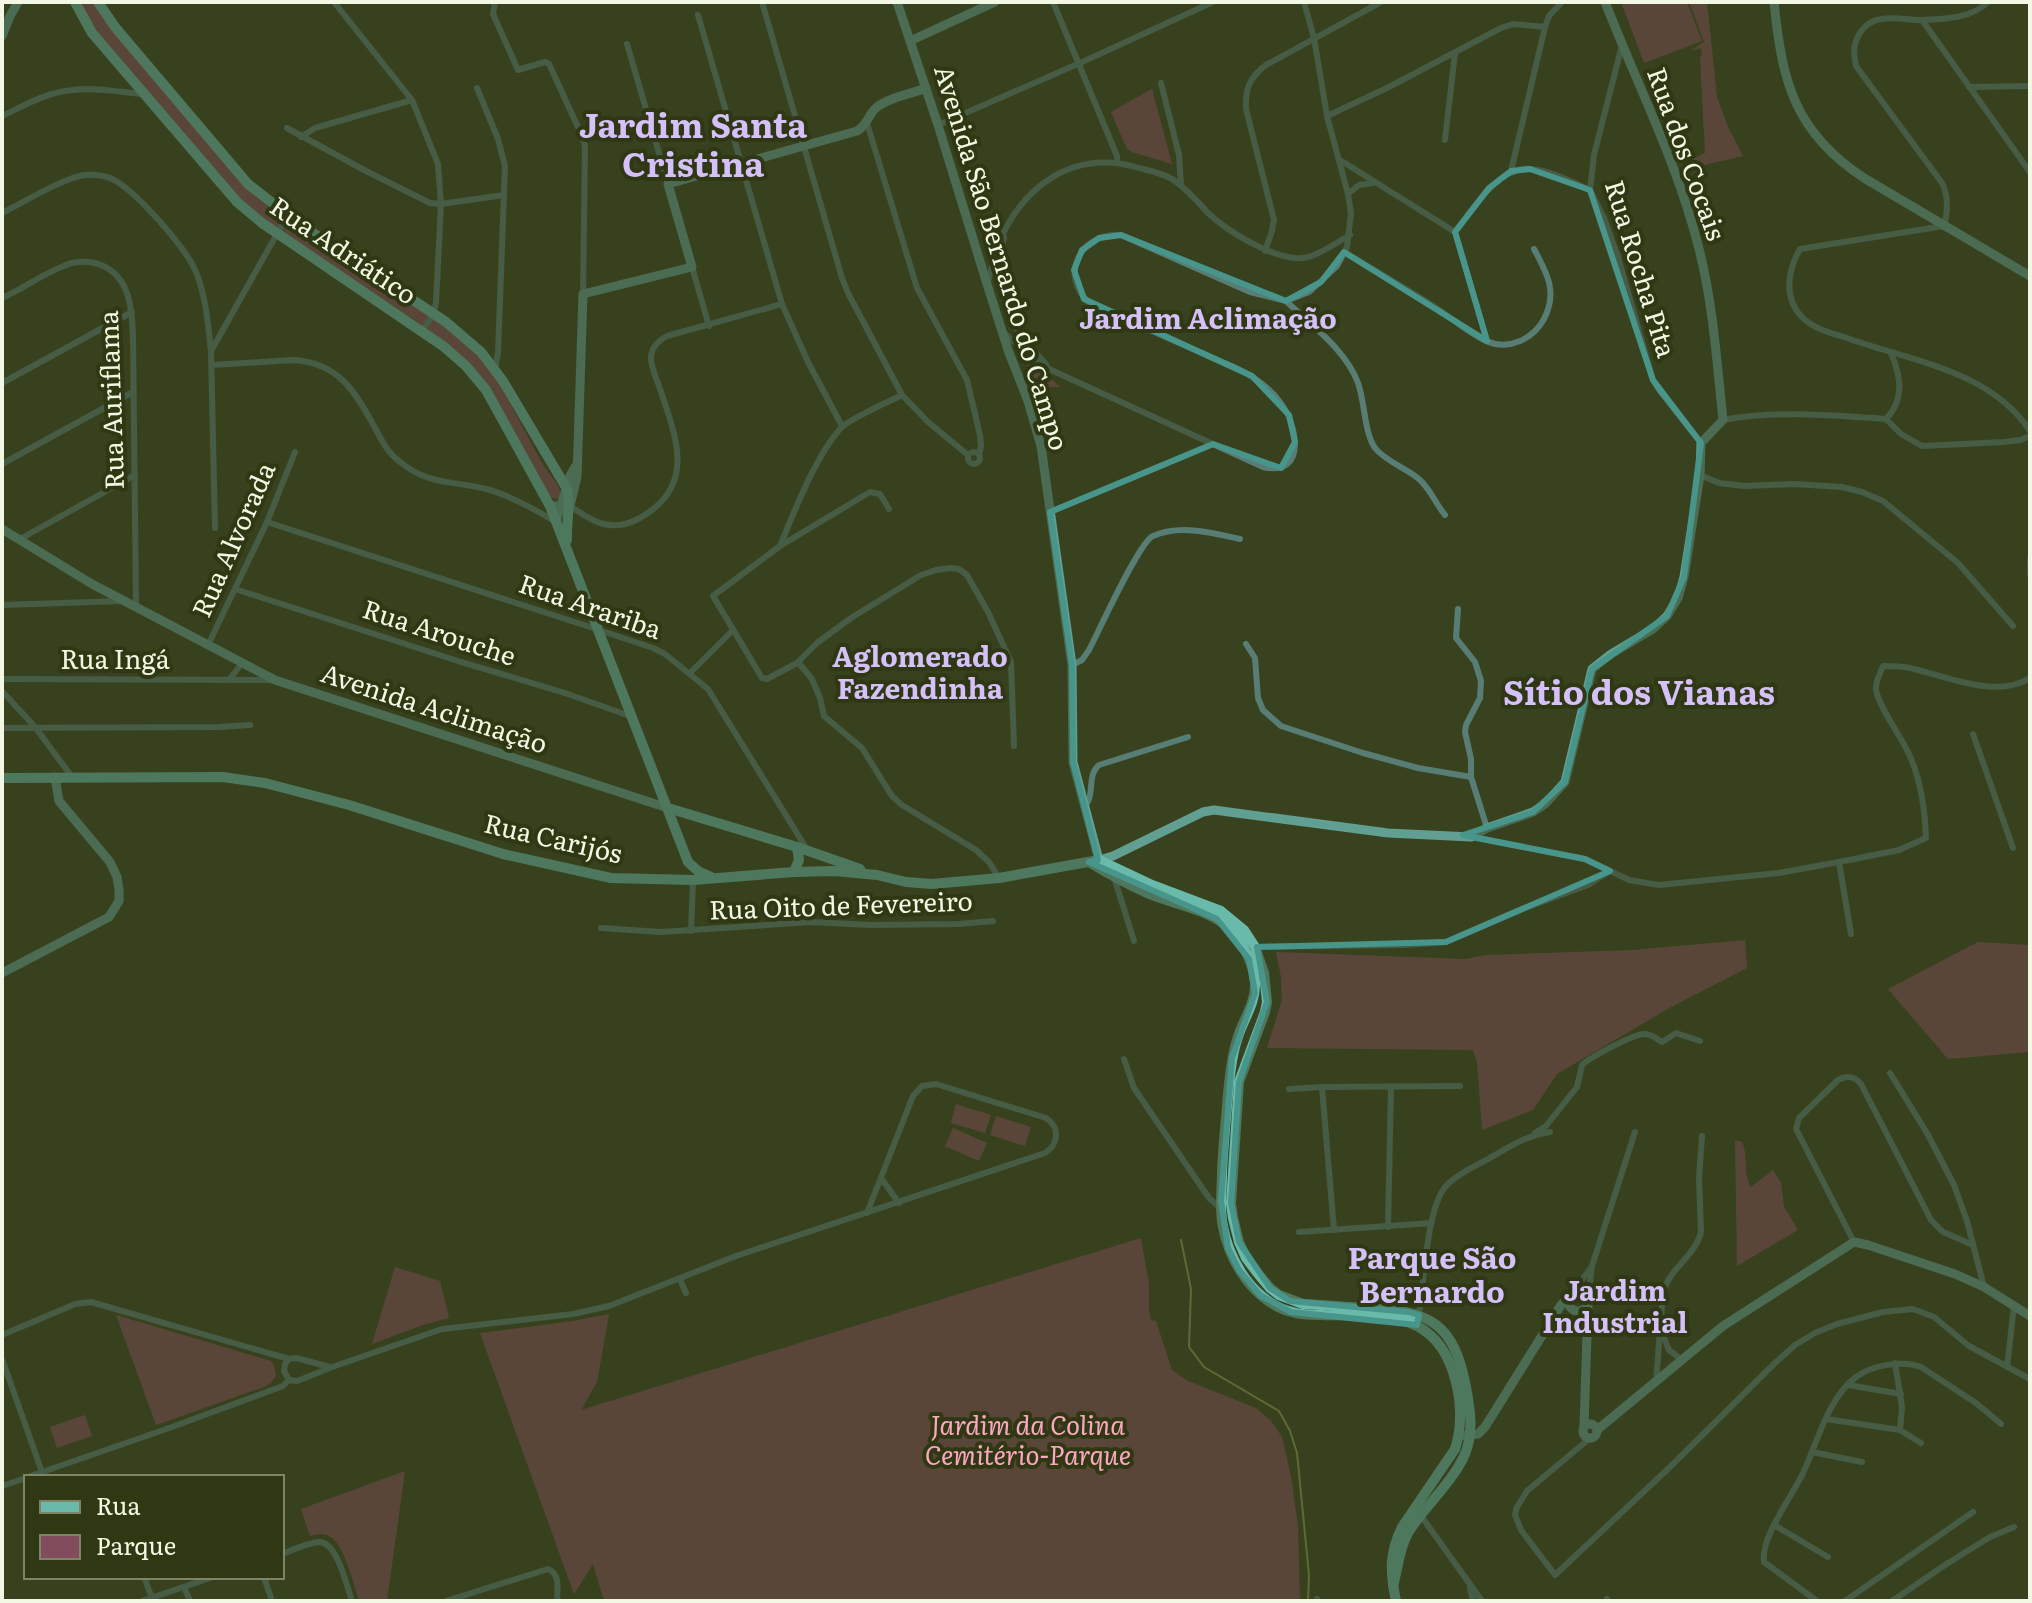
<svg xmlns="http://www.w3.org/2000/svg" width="2032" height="1603" font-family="Literata,serif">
<rect width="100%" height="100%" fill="#39421e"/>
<g fill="#814c5c">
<polygon points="79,2 93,2 112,30 245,187 278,215 444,325 478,355 499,383 542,463 557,484 561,492 559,498 555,499 550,496 490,388 458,353 425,327 264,220 240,199 95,30"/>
<polygon points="1621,2 1687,2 1702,41 1644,63"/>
<polygon points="1689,2 1707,2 1717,97 1728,127 1743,156 1683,170 1681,165 1705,153 1700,57 1702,56 1701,48 1690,51 1704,42"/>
<polygon points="1152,89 1172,164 1132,152 1127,149 1111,112"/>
<polygon points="1024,356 1035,363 1060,387 1033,388"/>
<polygon points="1745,940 1747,968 1671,1007 1557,1074 1533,1110 1482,1130 1477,1062 1473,1050 1267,1048 1282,1000 1281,977 1276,952 1465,959 1486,955 1633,950"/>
<polygon points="1978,942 2030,945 2030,1052 1948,1059 1888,989"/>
<polygon points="956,1104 991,1115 985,1133 951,1123"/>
<polygon points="996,1116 1031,1127 1025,1146 990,1135"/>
<polygon points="953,1128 987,1143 979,1161 945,1146"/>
<path d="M1735 1140 1742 1142C1749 1158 1742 1171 1751 1187L1773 1170 1781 1183 1784 1207 1798 1230 1737 1266Z"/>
<polygon points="1141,1238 1149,1284 1149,1310 1151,1320 1156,1321 1172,1370 1188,1381 1256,1408 1271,1421 1282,1437 1292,1481 1298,1528 1300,1601 604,1601 593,1564 574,1594 480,1333 573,1321 609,1314 597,1382 581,1410"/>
<polygon points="395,1267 440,1281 449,1318 423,1325 372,1344"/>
<polygon points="116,1315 271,1361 274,1366 276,1376 270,1384 264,1387 156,1425"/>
<polygon points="85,1415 92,1436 57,1448 50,1427"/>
<path d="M405 1471 387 1601H359C354 1586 344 1542 329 1536 323 1533 316 1534 310 1536L301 1509Z"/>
</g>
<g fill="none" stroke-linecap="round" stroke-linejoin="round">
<polyline stroke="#8a9b54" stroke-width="2" points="1181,1240 1191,1289 1189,1347 1204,1367 1279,1411 1290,1431 1297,1453 1309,1575 1308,1601"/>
<g stroke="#577d75" stroke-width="6">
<polyline points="334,2 412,100 438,164 441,204 436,302 434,313 422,331"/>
<polyline points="495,2 493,14 518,70 545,62 549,64 583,138 585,147 583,294"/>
<polyline points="762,2 842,278 848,293 902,395 928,422 968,455"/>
<polyline points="1053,2 1117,156 1117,163"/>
<path d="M1988 2C1971 19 1944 19 1922 20 1902 20 1876 12 1862 30 1853 42 1853 52 1856 66L1942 183C1949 197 1948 211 1944 226L1800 249C1788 270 1783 298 1802 317 1813 329 1832 333 1847 338 1910 361 1990 370 2030 431"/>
<polyline points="698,15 782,304 808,362 842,426"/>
<polyline points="1922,20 2030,172"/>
<polyline points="627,44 668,184"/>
<polyline points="1622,45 1594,155 1590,190 1604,218 1618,257 1653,380 1660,391 1701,443"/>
<polyline points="1161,83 1179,155 1181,185"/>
<polyline points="1969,87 2030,86"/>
<polyline points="477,88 498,139 505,166 498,353 495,369"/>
<path d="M2 116C25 105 47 92 73 90 96 87 120 92 142 94"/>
<polyline points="1327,116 1389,87 1501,28 1513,24 1545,27"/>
<polyline points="867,123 917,288 967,380 980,435 981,446 979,455"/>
<polyline points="938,125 1080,63 1213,2"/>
<polyline points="287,128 364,170 430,203 441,204 504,195"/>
<polyline points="301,137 315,128 412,100"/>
<polyline points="1445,140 1455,53"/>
<polyline points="1340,160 1455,232"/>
<polyline points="1511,171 1545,27 1549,16 1562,2"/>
<polyline points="1348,194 1359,185 1373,183"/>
<path d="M2 213C22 203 65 177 85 175 94 174 102 175 110 178 134 188 186 248 196 272 206 296 208 325 211 351"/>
<path d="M1004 237C998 265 1000 299 1014 325 1022 340 1035 352 1046 364"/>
<path d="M1265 251 1272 231 1274 220 1246 109C1245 88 1250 77 1266 65L1381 2"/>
<path d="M1344 252C1374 270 1405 288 1435 307 1450 317 1470 334 1486 341 1509 351 1533 339 1544 319 1558 292 1547 273 1534 249"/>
<polyline points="692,267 709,326"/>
<path d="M988 281C992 268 994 253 1000 240 1024 186 1072 151 1132 166 1145 170 1160 172 1172 179 1186 188 1197 201 1208 213 1227 231 1267 255 1294 258 1312 261 1334 244 1350 235"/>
<path d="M2 298C23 289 42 274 64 266 74 261 84 261 95 263 129 272 132 306 133 336L136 606"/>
<path d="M1286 301C1311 325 1346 350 1358 383 1365 402 1364 432 1375 448 1386 462 1407 468 1420 480 1430 489 1436 504 1445 515"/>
<path d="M1003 332 1029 355 1051 370 1263 467C1308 477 1297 424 1280 402 1269 386 1252 376 1236 368L1092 305C1057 278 1079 232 1121 235L1250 292 1286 301 1309 292 1337 266 1347 247 1351 213 1348 194 1327 116 1314 38 1304 2"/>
<path d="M1487 341 1455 232C1472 210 1498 166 1530 169 1550 170 1572 182 1590 190"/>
<path d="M212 365 294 360C338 363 355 391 374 426 381 439 387 452 399 461 430 487 455 480 490 490 513 497 536 510 556 522"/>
<polyline points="2,383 132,312"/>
<polyline points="1886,419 1901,434 1922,446 2004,442 2020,440 2030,436"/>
<path d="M1723 420C1776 410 1832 415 1886 419 1905 399 1901 376 1891 353"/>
<circle cx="974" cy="458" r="6"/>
<polyline points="2,464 133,392"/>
<polyline points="1700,475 1719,483 1744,486 1794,484 1842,487 1862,492 1883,501 1958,563 2013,626"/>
<path d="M570 506C593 522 611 533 638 519 694 489 679 444 662 395 659 384 652 371 651 360 650 348 658 341 667 336L782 304"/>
<polyline points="889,509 880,494 870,492 780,546 713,596 762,678 767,679 797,663 817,643 851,618 921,575 936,570 950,568 959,569 967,575 988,612 1011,662 1014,746"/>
<polyline points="1050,512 1213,444"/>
<polyline points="267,522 587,626 653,648 665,654 708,689 808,851"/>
<polyline points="215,528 211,351 287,216"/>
<polyline points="20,539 135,475"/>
<path d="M780 546C794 512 816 455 841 428 849 419 888 402 902 395"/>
<polyline points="2030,559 2030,574"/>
<polyline points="235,589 458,661 562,692 630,716"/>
<polyline points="2,605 122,601"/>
<polyline points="1458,609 1456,638 1475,662 1481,681 1480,698 1466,725 1465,732 1471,759 1471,777 1487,828"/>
<polyline points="1246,644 1255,658 1258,698 1263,710 1281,726 1363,753 1418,768 1471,777"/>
<polyline points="208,645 267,522 295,452"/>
<polyline points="798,662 812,679 820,698 824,716 862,748 892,796 902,805 976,850 989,862 999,878"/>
<path d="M1072 665 1082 660 1089 650C1099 631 1139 542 1153 536 1180 524 1213 533 1240 539"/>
<polyline points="690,673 733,630"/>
<polyline points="2,679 270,680"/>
<polyline points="229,680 243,662"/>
<polyline points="2,691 35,727 72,777"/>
<polyline points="2,728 219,727 250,725"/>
<polyline points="1973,734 2013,848"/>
<path d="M1084 807C1096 795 1086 776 1099 765L1188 737"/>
<path d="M1471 837 1585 859 1629 880 1659 885 1779 873 1839 862 1899 850 1926 838C1925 809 1921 779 1908 752 1900 735 1879 707 1876 690 1875 682 1880 674 1883 666 1894 666 1904 666 1914 669 1949 677 1997 699 2030 678"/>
<polyline points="1839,862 1851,934"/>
<polyline points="1114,877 1134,941"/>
<polyline points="601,928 661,932 812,922 870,925 959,924 993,921"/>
<polyline points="691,931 693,880"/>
<polyline points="1255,947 1405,945 1446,942 1520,910 1588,885 1610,871"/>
<polyline points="1124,1059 1134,1088 1209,1198 1221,1209"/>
<polyline points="1890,1073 1927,1133 1954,1185 1967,1221 1984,1287"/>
<polyline points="1322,1087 1334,1230"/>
<polyline points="1289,1089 1322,1087 1460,1086"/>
<path d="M1535 1133 1546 1126 1577 1087 1582 1065C1591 1057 1635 1033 1645 1034 1651 1034 1657 1039 1662 1042L1676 1033 1700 1041"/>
<polyline points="881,1178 899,1203"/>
<polyline points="1388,1227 1391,1087"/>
<polyline points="1299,1232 1432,1223"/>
<path d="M1854 1242 1796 1129 1799 1118 1838 1080C1847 1075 1854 1076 1861 1084L1931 1220 1943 1232 1973 1245"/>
<polyline points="680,1279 686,1293"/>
<polyline points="1574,1291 1590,1269"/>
<polyline points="1588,1297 1592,1266 1635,1132"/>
<path d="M1418 1319C1424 1288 1426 1208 1446 1186 1457 1174 1474 1167 1488 1159 1511 1146 1525 1136 1550 1132"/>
<polyline points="2,1335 75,1304 91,1302 289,1359 296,1358 330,1367"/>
<polyline points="1663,1335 1669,1350 1682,1360"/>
<polyline points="2,1359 42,1472"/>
<polyline points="289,1359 285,1364 284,1371 289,1380"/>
<polyline points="1895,1363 1902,1407 1900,1430 1921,1443"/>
<polyline points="2007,1367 2014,1306"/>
<path d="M1656 1382 1663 1293C1669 1268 1695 1257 1701 1232L1699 1178 1702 1136"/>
<polyline points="1848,1385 1901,1394"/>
<polyline points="1826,1419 1900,1430"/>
<polyline points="1590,1438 1527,1491 1517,1507 1515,1515 1521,1530 1555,1575 1670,1467 1776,1362 1795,1345 1815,1333 1837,1324 1883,1312 1913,1309 1934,1317 1969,1346 2030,1379"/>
<polyline points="1812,1452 1862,1462"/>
<path d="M28 1477 172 1427 283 1386 289 1380 297 1381 335 1366 442 1329 573 1314 609 1306 736 1256 1045 1153C1059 1144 1060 1127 1046 1118L936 1084 922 1086 913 1096 867 1213"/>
<polyline points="2,1486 26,1478"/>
<polyline points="1419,1513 1482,1601"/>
<polyline points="1774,1525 1828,1557"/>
<path d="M282 1554C293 1550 307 1543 319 1542 337 1541 347 1587 352 1601"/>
<polyline points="144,1577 152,1598"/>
<polyline points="264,1577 272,1601"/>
<polyline points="184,1587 190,1601"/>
<polyline points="1470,1588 1473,1601"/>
<polyline points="1317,1599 1318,1601"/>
<polyline points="1607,1599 1609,1601"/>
<polyline points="142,1601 213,1577"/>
<path d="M446 1601 548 1569C561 1574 557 1590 557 1601"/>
<path d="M1817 1601 1764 1562C1760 1538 1793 1495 1803 1473 1818 1442 1827 1399 1856 1377 1872 1365 1902 1360 1921 1367L1976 1403 2001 1424"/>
<polyline points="1845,1601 1973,1512"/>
<polyline points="1892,1601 1948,1563 1990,1537 2014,1527"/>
</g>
<g stroke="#629f93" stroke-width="9">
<path d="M897 2 938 125 987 284 1008 350 1028 401 1041 446 1072 665 1073 762 1099 860 1113 856 1203 812 1214 810 1388 833 1471 837 1487 828 1533 812 1545 804 1565 782 1592 669 1611 654 1653 629 1667 616 1678 598 1684 577 1700 475 1701 443 1723 420C1717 364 1713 303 1699 249 1678 164 1637 84 1605 2"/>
<path d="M1774 2C1782 81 1794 132 1864 178L2030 276"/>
<polyline points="2,36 10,16 18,2"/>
<polyline points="910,41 995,2"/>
<path d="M550 506H570L577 477 583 294 692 267 668 184 857 131C868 125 868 114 877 107 890 97 911 94 926 88"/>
<polyline points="556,522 570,476 575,467"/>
<polyline points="2,529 92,584 275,680 668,808"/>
<polyline points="2,973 109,917 119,901 119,889 117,877 110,862 59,801 55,777"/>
<circle cx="1578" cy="1301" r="10"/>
<circle cx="1590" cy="1431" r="7"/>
<polyline points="1584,1426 1588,1304"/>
<polyline points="1597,1430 1723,1326 1854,1242 1868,1245 1955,1274 1984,1287 2030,1316"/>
<polyline points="1459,1436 1478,1434 1485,1427 1561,1305 1569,1296"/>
</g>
<g stroke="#69baab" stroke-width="10">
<polyline points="75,2 92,33 237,202 262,223 443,346 466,366 486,390 550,506 688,862 698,871 711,877"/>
<path d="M98 2 115 27 248 184 298 223 446 322 481 352 503 381 567 489C571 509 566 521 567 540"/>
<path d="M2 778 223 777 265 783 349 805 503 854 611 878 693 880 794 872 835 871 877 875 906 882 932 884 999 878 1099 860 1152 885 1221 911 1244 930 1255 947 1264 973 1267 1002 1265 1012 1239 1082 1231 1203 1233 1218 1239 1242 1246 1258 1259 1275 1270 1288 1279 1295 1303 1304C1325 1305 1347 1307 1370 1308 1431 1311 1454 1324 1466 1387 1470 1409 1474 1432 1465 1454 1453 1482 1424 1507 1408 1533 1399 1549 1398 1568 1393 1586"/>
<polyline points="668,808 797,847 860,869"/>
<path d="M1089 862C1107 873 1127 884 1147 893 1174 905 1208 908 1230 929 1243 941 1254 966 1255 983 1256 1004 1242 1021 1237 1040 1231 1058 1230 1076 1228 1094 1226 1120 1223 1146 1222 1173 1222 1190 1219 1209 1223 1227 1226 1243 1232 1258 1241 1272 1252 1290 1271 1307 1292 1312 1301 1315 1312 1315 1322 1315 1377 1317 1432 1307 1453 1372 1461 1396 1463 1425 1455 1449L1402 1527C1389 1554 1390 1572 1396 1601"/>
<polyline points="794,872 799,860 797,847"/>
</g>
</g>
<path d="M0 0H2032V1603H0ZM1530 169 1590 190 1653 380 1701 443 1684 577 1667 616 1592 669 1565 782 1533 812 1463 835 1585 859 1610 871 1446 942 1257 947 1267 1002 1239 1082 1231 1203 1239 1242 1270 1288 1290 1301 1409 1312 1419 1315 1417 1325 1291 1312 1260 1295 1239 1270 1228 1248 1221 1201 1232 1058 1255 993 1249 959 1217 919 1089 862 1098 860 1073 762 1072 665 1050 512 1213 444 1281 468 1295 442 1289 415 1252 376 1084 299 1074 270 1082 250 1099 238 1121 235 1286 301 1321 282 1344 252 1487 341 1455 232 1489 188 1511 171Z" fill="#39421e" fill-opacity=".55" fill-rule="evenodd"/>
<path fill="none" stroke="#48968b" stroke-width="6" stroke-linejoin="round" d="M1530 169 1590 190 1653 380 1701 443 1684 577 1667 616 1592 669 1565 782 1533 812 1463 835 1585 859 1610 871 1446 942 1257 947 1267 1002 1239 1082 1231 1203 1239 1242 1270 1288 1290 1301 1409 1312 1419 1315 1417 1325 1291 1312 1260 1295 1239 1270 1228 1248 1221 1201 1232 1058 1255 993 1249 959 1217 919 1089 862 1098 860 1073 762 1072 665 1050 512 1213 444 1281 468 1295 442 1289 415 1252 376 1084 299 1074 270 1082 250 1099 238 1121 235 1286 301 1321 282 1344 252 1487 341 1455 232 1489 188 1511 171Z"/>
<g text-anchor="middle" stroke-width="8" stroke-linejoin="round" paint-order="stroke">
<g font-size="26" fill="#f2f8e3" stroke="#2f3813">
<text transform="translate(1686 154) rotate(70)" y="9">Rua dos Cocais</text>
<text transform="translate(343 251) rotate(34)" y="9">Rua Adriático</text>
<text transform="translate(1001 258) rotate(73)" y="9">Avenida São Bernardo do Campo</text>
<text transform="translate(1640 269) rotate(73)" y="9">Rua Rocha Pita</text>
<text transform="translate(112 400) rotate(-92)" y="9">Rua Auriflama</text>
<text transform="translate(234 540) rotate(-66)" y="9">Rua Alvorada</text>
<text transform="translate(590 607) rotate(19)" y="9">Rua Arariba</text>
<text transform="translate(439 633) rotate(18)" y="9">Rua Arouche</text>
<text x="115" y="669">Rua Ingá</text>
<text transform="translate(434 709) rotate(18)" y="9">Avenida Aclimação</text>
<text transform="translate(553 839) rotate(13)" y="9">Rua Carijós</text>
<text transform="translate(841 906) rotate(-2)" y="9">Rua Oito de Fevereiro</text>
</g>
<g font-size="26" font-style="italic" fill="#fba7c0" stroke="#2f3813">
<text x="1028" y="1435">Jardim da Colina<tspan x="1028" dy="30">Cemitério-Parque</tspan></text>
</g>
<g font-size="28" font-weight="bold" fill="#d5c1fa" stroke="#2f3813">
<text x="1208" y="329">Jardim Aclimação</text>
<text x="920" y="667">Aglomerado<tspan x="920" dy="32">Fazendinha</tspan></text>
<text x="1615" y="1301">Jardim<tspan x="1615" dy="32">Industrial</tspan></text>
</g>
<g font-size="30" font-weight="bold" fill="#d5c1fa" stroke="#2f3813">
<text x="1432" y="1269">Parque São<tspan x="1432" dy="34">Bernardo</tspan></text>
</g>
<g font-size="34" font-weight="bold" fill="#d5c1fa" stroke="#2f3813">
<text x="693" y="138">Jardim Santa<tspan x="693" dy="39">Cristina</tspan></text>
<text x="1639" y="705">Sítio dos Vianas</text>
</g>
</g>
<rect width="2032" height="1603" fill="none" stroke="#f2f8e3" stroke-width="8"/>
<rect x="24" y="1475" width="260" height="104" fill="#2f3813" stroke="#7d8566" stroke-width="2"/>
<rect x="40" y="1501" width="40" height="12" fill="#69baab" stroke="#7d8566" stroke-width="2"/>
<text x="96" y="1515" font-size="24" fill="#f2f8e3">Rua</text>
<rect x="40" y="1535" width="40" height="24" fill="#814c5c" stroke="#7d8566" stroke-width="2"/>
<text x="96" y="1555" font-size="24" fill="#f2f8e3">Parque</text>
</svg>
